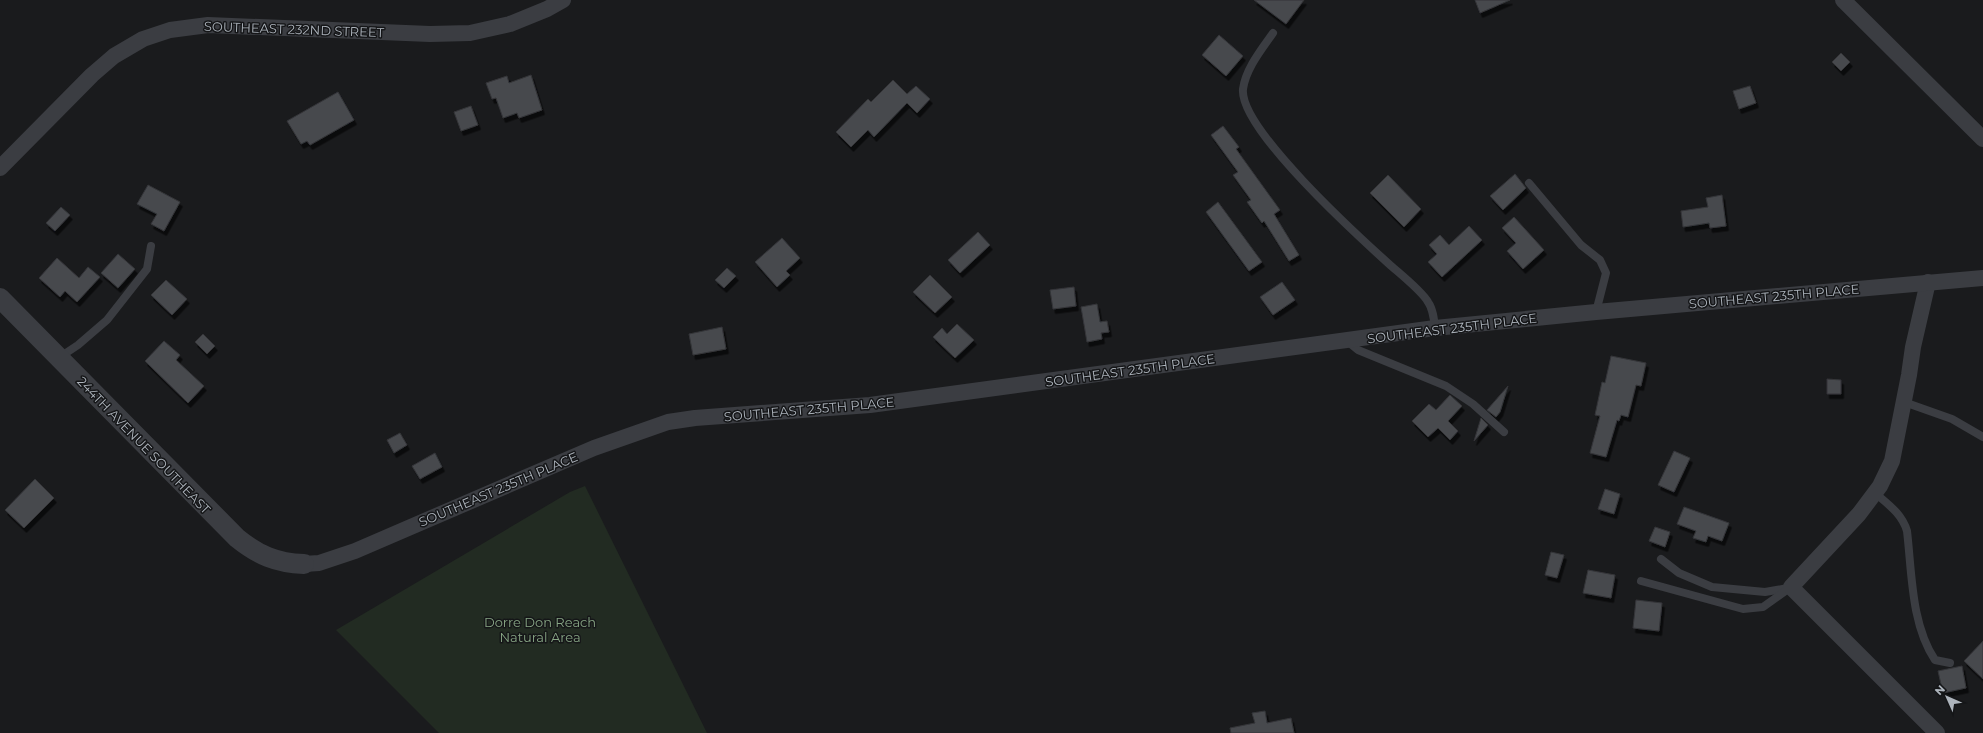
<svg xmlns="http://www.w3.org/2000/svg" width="1983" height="733" font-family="Montserrat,sans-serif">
<defs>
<filter id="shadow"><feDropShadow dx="2.5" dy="4.5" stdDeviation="0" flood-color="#0009"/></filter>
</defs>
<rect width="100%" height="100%" fill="#1a1b1d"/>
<polygon fill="#222b22" points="585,486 707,733 439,733 336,630 570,492"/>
<g fill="#47494d" stroke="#343539" filter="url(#shadow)">
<polygon points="1254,0 1304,0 1286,24"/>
<polygon points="1475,0 1510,0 1480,13"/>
<polygon points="1219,35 1243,56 1226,76 1202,55"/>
<polygon points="1841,53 1850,62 1841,71 1832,62"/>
<polygon points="531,75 542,110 519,118 517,113 503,118 496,98 492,99 486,83 507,76 509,83"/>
<polygon points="893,80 907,94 916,86 930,99 917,113 907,103 874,137 868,130 851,147 836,132 868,99 871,102"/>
<polygon points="1750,86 1756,103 1739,109 1733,91"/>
<polygon points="338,92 354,120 310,145 307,141 301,144 287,121"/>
<polygon points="471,106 478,125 461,131 454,112"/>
<polygon points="1223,126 1239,147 1236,149 1280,210 1274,214 1299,255 1289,261 1264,221 1262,223 1247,202 1251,200 1233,175 1238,172 1211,135"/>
<polygon points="1515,174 1526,188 1503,210 1490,196"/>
<polygon points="1388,175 1421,209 1404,227 1370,193"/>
<polygon points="148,185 180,202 164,231 151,224 157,214 137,204"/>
<polygon points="1722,195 1726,226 1710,228 1709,223 1683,227 1681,211 1708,207 1706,198"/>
<polygon points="1218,202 1262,262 1249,271 1206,212"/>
<polygon points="61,207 70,215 55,231 46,223"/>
<polygon points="1514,217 1544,250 1523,269 1507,251 1516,243 1502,228"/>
<polygon points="1469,226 1482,240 1442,277 1428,262 1437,254 1429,245 1440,235 1449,245"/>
<polygon points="978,232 990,245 960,273 948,260"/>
<polygon points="782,238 800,258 786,271 790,275 777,287 755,262"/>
<polygon points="118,254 135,269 118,288 101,273"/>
<polygon points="57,258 79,278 88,267 100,277 77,302 65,291 60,297 39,278"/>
<polygon points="727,268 736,276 724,288 715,280"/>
<polygon points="930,275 952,297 935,313 913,292"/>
<polygon points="166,280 187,299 172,315 151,295"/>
<polygon points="1282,282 1295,300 1273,315 1260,297"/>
<polygon points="1074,287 1076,306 1053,309 1050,290"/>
<polygon points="1097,304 1100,322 1107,321 1109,332 1101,333 1102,339 1087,342 1081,307"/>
<polygon points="957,324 974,340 955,358 933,337 942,328 947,334"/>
<polygon points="722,327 726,349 693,355 689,334"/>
<polygon points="203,334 215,346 207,354 195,342"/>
<polygon points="164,341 180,355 176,360 204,386 188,403 145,361"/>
<polygon points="1611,356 1646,363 1641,386 1636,385 1628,417 1621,415 1619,421 1617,420 1606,457 1590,453 1600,416 1595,415 1602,382 1605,383"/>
<polygon points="1827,379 1841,380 1841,394 1827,394"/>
<polygon points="1508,386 1500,412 1496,417 1487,410"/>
<polygon points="1450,395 1462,406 1448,421 1458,431 1450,440 1438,428 1428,437 1412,421 1429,404 1436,410"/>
<polygon points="1481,418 1488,425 1474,441"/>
<polygon points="400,433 407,445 394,453 387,440"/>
<polygon points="1674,451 1690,458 1674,492 1658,485"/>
<polygon points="435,453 442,467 420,479 412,466"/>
<polygon points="35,479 54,498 24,528 5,510"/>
<polygon points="1605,489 1620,494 1614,514 1598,509"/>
<polygon points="1684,507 1729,523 1722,541 1708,536 1706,542 1693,538 1696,531 1677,524"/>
<polygon points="1655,527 1670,532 1665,547 1649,541"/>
<polygon points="1551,552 1564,555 1557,578 1545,575"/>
<polygon points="1588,570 1615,575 1611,598 1583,593"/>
<polygon points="1636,600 1662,603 1659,631 1633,628"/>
<polygon points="1983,641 1983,679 1964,661"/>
<polygon points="1962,666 1966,688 1943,693 1938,671"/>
<polygon points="1265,711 1267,723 1291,718 1294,733 1231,733 1230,728 1255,723 1252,713"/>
</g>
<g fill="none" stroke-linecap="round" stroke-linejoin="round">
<g stroke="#3b3d42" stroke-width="8">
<path d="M1273 33C1262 49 1246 68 1243 89 1239 128 1358 236 1389 264 1399 273 1422 291 1428 302 1433 309 1434 319 1435 328"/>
<polyline points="1529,183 1581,245 1600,260 1606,273 1596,312"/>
<polyline points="1347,341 1358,350 1446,386 1473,404 1504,432"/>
<polyline points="60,357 78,345 107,320 147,269 151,246"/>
<polyline points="1904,402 1952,419 1983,437"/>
<path d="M1875 493C1889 505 1902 514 1907 531 1912 573 1911 624 1935 660L1950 663"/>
<polyline points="1661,559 1679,573 1712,587 1765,592 1788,588"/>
<polyline points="1641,581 1743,609 1763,607 1791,587"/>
</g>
<g stroke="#3b3d42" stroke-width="16">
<polyline points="1843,0 1983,139"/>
<polyline points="0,168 92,75 114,56 143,39 170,30 208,25 430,34 470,33 510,24 547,9 563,0"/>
<polyline points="1928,282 1913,347 1909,375 1892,461 1880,486 1859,514 1791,587 1937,733"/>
<polyline points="304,564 319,563 355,551 594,448 668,422 695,418 870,405 1435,328 1596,312 1983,278"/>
</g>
<path stroke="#3b3d42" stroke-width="20" d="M0 298 237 538C258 555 276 563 304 564"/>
</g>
<g text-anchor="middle" stroke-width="3" stroke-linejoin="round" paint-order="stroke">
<g font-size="13" fill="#adb4bc" stroke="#151618">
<text transform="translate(294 29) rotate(2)" y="5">SOUTHEAST 232ND STREET</text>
<text transform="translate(1774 296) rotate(-5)" y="5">SOUTHEAST 235TH PLACE</text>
<text transform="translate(1452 328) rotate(-7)" y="5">SOUTHEAST 235TH PLACE</text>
<text transform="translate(1130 370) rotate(-8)" y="5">SOUTHEAST 235TH PLACE</text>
<text transform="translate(809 409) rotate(-5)" y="5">SOUTHEAST 235TH PLACE</text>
<text transform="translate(144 445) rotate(46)" y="5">244TH AVENUE SOUTHEAST</text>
<text transform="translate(498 489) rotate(-23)" y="5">SOUTHEAST 235TH PLACE</text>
</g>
<g font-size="13" fill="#88a685" stroke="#151618">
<text x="540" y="627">Dorre Don Reach<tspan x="540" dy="15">Natural Area</tspan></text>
</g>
</g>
<g transform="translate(1947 697) rotate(315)" stroke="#151618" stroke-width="3" paint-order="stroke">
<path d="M0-3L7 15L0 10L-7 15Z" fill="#adb4bc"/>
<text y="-6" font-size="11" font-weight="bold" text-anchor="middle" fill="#adb4bc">N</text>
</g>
</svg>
